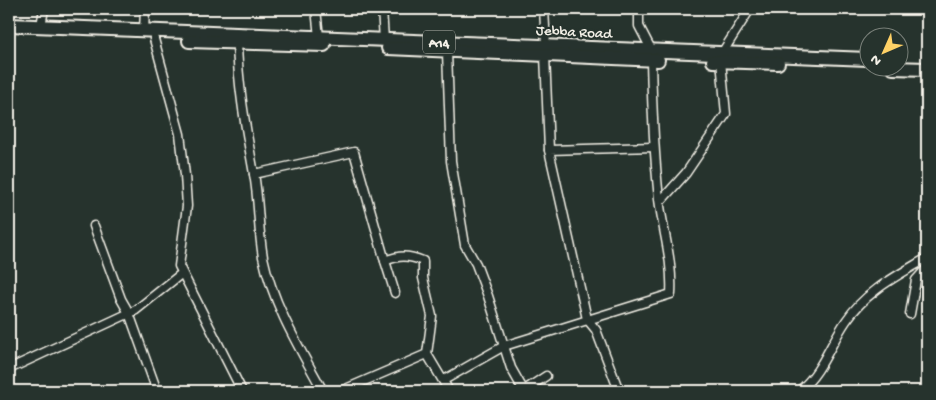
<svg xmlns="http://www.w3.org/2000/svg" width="936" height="400" font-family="'Gochi Hand',sans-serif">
<rect width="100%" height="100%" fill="#26332d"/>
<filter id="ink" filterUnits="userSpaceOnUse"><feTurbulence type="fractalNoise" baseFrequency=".02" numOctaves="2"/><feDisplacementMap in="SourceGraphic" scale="10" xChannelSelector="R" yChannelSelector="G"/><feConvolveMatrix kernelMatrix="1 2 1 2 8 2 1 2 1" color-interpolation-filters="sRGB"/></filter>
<g filter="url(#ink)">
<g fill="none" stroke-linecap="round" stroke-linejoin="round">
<g stroke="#f4f1e8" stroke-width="11">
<g id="minor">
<polyline points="316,9 319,37"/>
<polyline points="382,9 384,40"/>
<polyline points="544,9 546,45"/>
<polyline points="639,9 639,26 652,51"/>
<polyline points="41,26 44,9"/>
<polyline points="144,31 145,9"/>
<polyline points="154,39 180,134 185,175 187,206 179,266 242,391"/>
<path d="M237 42C238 87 246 129 254 174 259 201 258 229 263 257 273 305 300 349 323 391"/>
<polyline points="447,52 451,161 465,245 476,264 488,296 511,368 524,391"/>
<polyline points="722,53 750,9"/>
<polyline points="545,55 549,150"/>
<polyline points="254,174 354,152 385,261"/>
<polyline points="660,202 686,173 726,114 721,61"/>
<polyline points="94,226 121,299 129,313 157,391"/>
<polyline points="910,314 916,280 927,268"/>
<polyline points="427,354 449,391"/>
<polyline points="9,369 136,310 181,274"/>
<path d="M444 380 504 346 671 294C673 260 663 232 659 199 654 152 652 106 651 60"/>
<path d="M341 391 427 354 432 316 423 278V261C408 255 399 255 385 261L395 293"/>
<polyline points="523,391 546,376"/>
<polyline points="619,391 596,330 587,319 549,150 654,147"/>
<path d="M799 391C822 372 829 346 846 321 866 291 897 276 927 258"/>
</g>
</g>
<g stroke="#f4f1e8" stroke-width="16">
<g id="trunk">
<polyline points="9,25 868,59"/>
<polyline points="189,41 324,45"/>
<polyline points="388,48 658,60"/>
<polyline points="713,61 778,63"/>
<polyline points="893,68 927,69"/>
</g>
</g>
<use href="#minor" stroke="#26332d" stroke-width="8"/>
<use href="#trunk" stroke="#26332d" stroke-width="12"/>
</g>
</g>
<g text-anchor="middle" stroke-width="4.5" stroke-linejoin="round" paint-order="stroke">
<rect fill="#26332d" stroke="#b6b8b0" stroke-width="1" x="423" y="30.5" width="32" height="23" rx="4"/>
<g font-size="14" font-weight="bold" fill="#f4f1e8">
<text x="439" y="47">A14</text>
</g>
<g font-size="15" fill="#f4f1e8" stroke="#26332d">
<text transform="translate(574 31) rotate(3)" y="5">Jebba Road</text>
</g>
</g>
<rect width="936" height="400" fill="none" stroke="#26332d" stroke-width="30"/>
<rect x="15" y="15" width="906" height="370" fill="none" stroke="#f4f1e8" stroke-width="2" filter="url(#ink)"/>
<g transform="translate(884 52) rotate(225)"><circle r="24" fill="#26332d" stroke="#787f78"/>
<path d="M0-4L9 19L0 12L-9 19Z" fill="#ffd166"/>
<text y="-8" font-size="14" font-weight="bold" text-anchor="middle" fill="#f4f1e8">N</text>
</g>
</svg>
